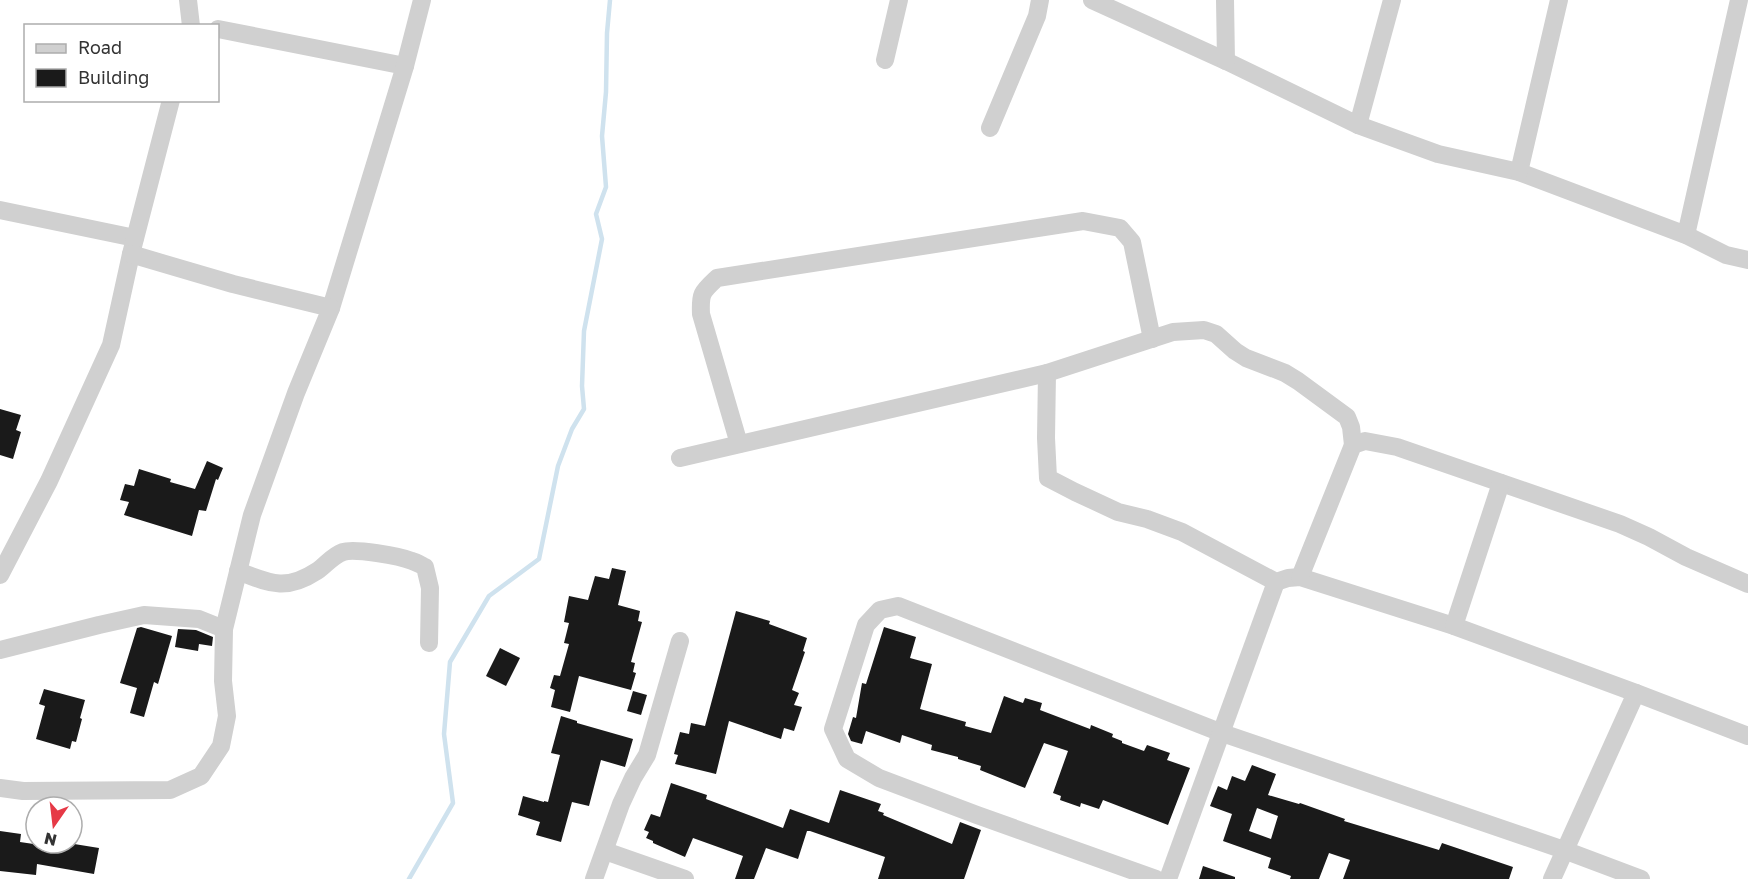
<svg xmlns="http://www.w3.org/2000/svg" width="1748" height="879" font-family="'Golos Text',sans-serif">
<rect width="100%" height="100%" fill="#fff"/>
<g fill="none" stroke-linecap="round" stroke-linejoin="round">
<polyline stroke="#cfe2ee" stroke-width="4.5" points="409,879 453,803 444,734 450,662 489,596 539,559 558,466 572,429 584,409 582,386 584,331 602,239 596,214 606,187 602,136 606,92 607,33 610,0"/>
</g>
<g fill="#1a1a1a" fill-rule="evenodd">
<polygon points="0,409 21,415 16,430 21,432 13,459 0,455"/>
<polygon points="207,461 223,468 218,480 216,479 206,511 199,510 192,536 124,515 129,502 120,500 125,484 134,486 139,469 171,479 170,482 195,489"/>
<polygon points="612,568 626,571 618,605 640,611 638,621 642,622 631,662 635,663 633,672 636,673 631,690 579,676 570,712 551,707 555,690 550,688 554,675 560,676 569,644 564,643 569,623 564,622 569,596 588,600 595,576 609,579"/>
<polygon points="736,611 770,621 769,624 807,638 803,651 805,652 792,690 799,693 794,705 802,707 794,731 784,728 781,739 729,721 716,774 675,764 678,755 674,754 680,732 689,734 691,723 705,726"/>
<polygon points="141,627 172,636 158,684 154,682 144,717 130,713 137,688 120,683 137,628"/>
<polygon points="884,627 916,637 910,658 932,664 920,709 966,722 965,726 991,733 1004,696 1023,703 1025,698 1042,703 1040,710 1090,729 1091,725 1113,734 1112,737 1122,741 1122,743 1144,751 1147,745 1170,753 1167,760 1190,768 1168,825 1103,800 1099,809 1081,803 1080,807 1060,800 1061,796 1053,793 1068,751 1044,743 1025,788 980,770 981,766 958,759 958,757 931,750 932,745 902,735 900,743 866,731 862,744 851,741 848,734 853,717 856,718 862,683 866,684"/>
<polygon points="178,629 196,630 213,637 212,646 199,644 198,651 175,647"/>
<polygon points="500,648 520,658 506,686 486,676"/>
<polygon points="44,689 85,700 80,718 82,719 76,742 72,741 70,749 36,739 45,706 39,704"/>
<polygon points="633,691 647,695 641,715 627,711"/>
<polygon points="561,716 577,721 577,723 633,739 625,767 601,760 589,806 572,802 561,842 536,835 540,822 518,815 523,796 544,802 544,801 548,802 560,755 551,753"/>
<path d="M1252 765 1276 774 1268 795 1299 804 1300 803 1345 819 1344 821 1439 850 1442 843 1513 867 1509 879H1343L1350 860 1329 853 1319 879H1290L1291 876 1268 868 1271 858 1223 841 1232 814 1210 806 1218 786 1227 790 1232 776 1245 781ZM1257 808 1278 816 1271 839 1249 831Z"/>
<polygon points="671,783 707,795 706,799 783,828 790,809 829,823 840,790 881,804 878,811 884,813 883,815 952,844 960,822 981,830 964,879 878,879 885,857 810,831 807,831 798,859 766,848 754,879 735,879 743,856 693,838 685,857 653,843 653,841 646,838 649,832 644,830 651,814 660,817"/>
<polygon points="0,831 21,834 20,842 54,847 54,843 68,843 99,848 94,874 37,864 36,875 0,871"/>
<polygon points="1203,866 1235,877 1235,879 1199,879"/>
</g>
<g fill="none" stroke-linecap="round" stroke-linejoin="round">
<g stroke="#d0d0d0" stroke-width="18">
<polyline points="188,0 191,26"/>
<polyline points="1092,0 1226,61 1358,125 1438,154 1519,172 1686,235 1726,255 1748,260"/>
<polyline points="1225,0 1226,61"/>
<polyline points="218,29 405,66"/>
<polyline points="885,60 899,0"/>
<polyline points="1358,125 1392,0"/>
<polyline points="990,128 1037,16 1040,0"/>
<polyline points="1519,172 1559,0"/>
<polyline points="0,210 135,238"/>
<polyline points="1686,235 1739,0"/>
<polyline points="331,308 405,66 422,0"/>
<polyline points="1047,373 1046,438 1048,478 1075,492 1118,512 1147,519 1182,532 1276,582 1288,578 1300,577 1454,626 1636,693 1748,736"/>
<path d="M739 444 701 314C700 293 702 292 717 278L1083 221 1120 228 1132 242 1152 339"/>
<polyline points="680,458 1047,373 1173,332 1204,330 1216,334 1235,351 1246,358 1285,373 1298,381 1347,417 1351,427 1353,445"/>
<path d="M238 571C269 583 285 592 317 571 326 565 332 556 343 552 354 548 400 556 412 561 416 562 421 565 425 567L430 588 429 643"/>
<polyline points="0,575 49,481 111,345 131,254 171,100"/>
<polyline points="1300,577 1353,445 1365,441 1397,447 1620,524 1649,537 1686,557 1748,584"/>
<polyline points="1454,626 1501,483"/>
<polyline points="0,650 99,625 144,615 199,619 224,629"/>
<polyline points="0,788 23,791 170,790 201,776 221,746 227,716 223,681 224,629 252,515 296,393 331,308 233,284 131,254"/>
<polyline points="605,851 685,879"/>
<polyline points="594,879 621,804 633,778 647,755 680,641"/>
<polyline points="1156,879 977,815 879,778 847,759 833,729 866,625 880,610 898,606 1222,733 1564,850 1641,879"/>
<polyline points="1168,879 1276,582"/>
<polyline points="1552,879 1636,693"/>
</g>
</g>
<rect x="24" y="24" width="195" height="78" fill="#ffffff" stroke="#adadad" stroke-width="1.5"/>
<rect x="36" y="44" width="30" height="9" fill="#d0d0d0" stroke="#adadad" stroke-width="1.5"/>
<text x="78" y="54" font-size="18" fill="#333333">Road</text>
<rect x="36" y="69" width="30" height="18" fill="#1a1a1a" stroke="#adadad" stroke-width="1.5"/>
<text x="78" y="84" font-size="18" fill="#333333">Building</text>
<g transform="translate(54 825) rotate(194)"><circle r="28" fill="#ffffff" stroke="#adadad" stroke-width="1.5"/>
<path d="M0-4.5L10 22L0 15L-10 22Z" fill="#e63946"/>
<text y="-9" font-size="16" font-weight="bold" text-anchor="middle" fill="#333333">N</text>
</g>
</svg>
